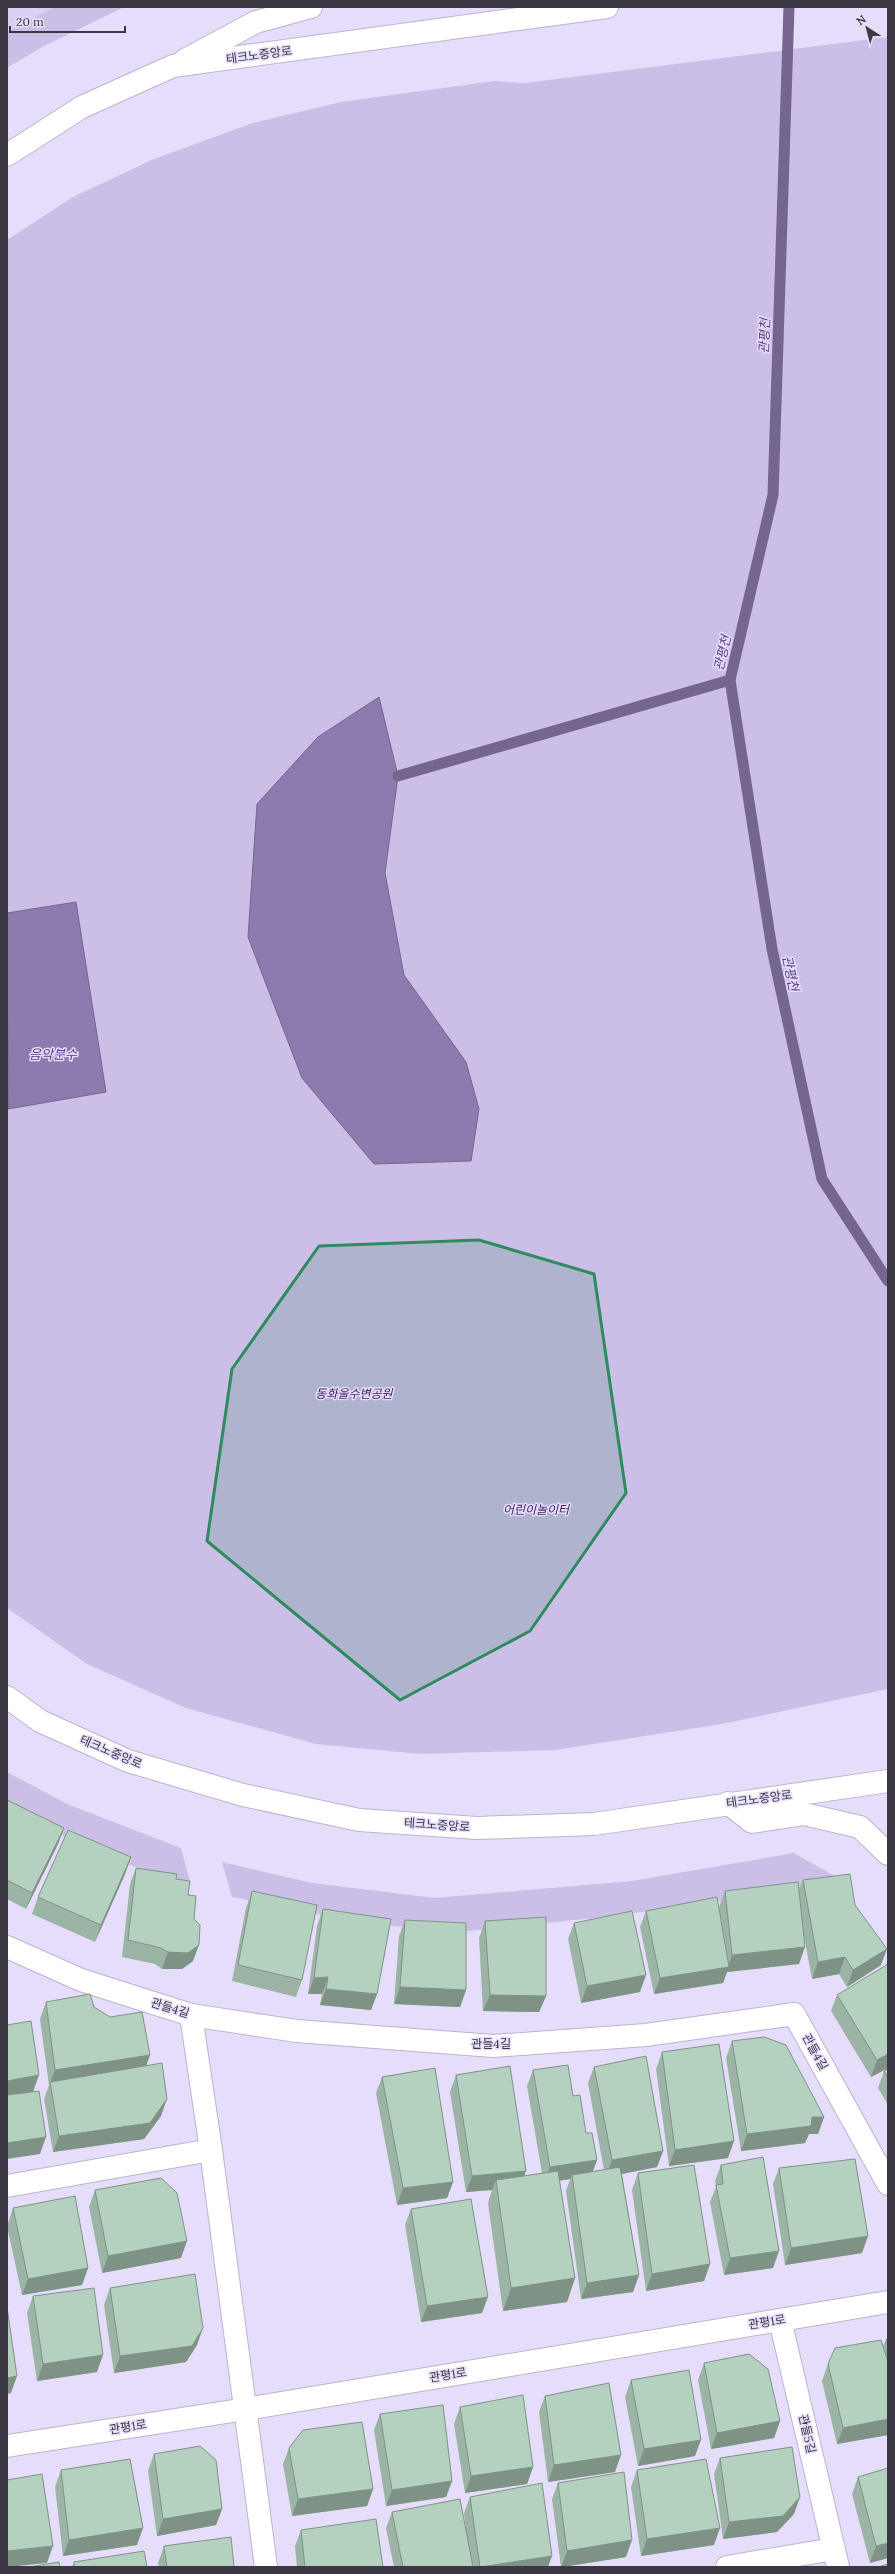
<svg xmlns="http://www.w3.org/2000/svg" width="895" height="2574" font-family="Lora,'Noto Sans KR',serif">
<rect width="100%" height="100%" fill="#e6ddfa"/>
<polygon fill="#dbcff3" points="7,7 55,7 7,32"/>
<g fill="#ccbfe7">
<polygon points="55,7 124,7 42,47 7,68 7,32"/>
<polygon points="888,37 888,1689 722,1724 555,1750 420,1754 316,1744 186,1708 87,1664 7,1608 7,240 73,197 154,159 253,123 341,102 494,81 525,83"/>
<polygon points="7,1772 67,1804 181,1848 191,1885 103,1856 7,1809"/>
<polygon points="794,1853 847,1883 613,1916 460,1932 361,1923 232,1897 222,1862 312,1883 435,1898 632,1881"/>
</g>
<g fill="#8d7aaf" stroke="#74668f">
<polygon points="379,697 398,776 385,873 404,975 466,1062 479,1109 471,1161 374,1164 302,1078 248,937 257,804 318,737"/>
<polygon points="76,902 106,1092 8,1109 7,913"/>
</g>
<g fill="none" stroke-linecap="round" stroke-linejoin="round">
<g stroke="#74668f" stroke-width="11">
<polyline points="789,7 773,495 730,680 772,949 822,1179 888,1281"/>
<polyline points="398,776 730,680"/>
</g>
<g stroke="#bcb3cf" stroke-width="24">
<g id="minor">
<polyline points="7,1947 81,1980 191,2015 297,2031 493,2046 646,2035 794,2014 888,2184"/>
<polyline points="191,2015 211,2150 266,2567"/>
<polyline points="7,2186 211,2150"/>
<polyline points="780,2320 838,2567"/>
<polyline points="7,2446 246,2409 888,2302"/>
<polyline points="727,2567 834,2549"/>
</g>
</g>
<g stroke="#bcb3cf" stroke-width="24">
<g id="secondary">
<polyline points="185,60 256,22 311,7"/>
<polyline points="7,155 82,107 173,66 607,7"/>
<polyline points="7,1697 40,1721 128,1761 243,1795 359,1820 477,1828 594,1824 888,1781"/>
<polyline points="728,1803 752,1822 804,1814 860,1827 888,1854"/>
</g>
</g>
<use href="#minor" stroke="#fff" stroke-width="22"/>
<use href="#secondary" stroke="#fff" stroke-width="22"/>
</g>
<g fill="#9bb4a5">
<polygon points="7,1800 64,1828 58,1844 26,1909 7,1899"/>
<polygon points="131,1857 125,1874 95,1942 32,1914 38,1897"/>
<polygon points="136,1868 176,1879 188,1895 194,1919 193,1961 182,1969 162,1969 155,1964 122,1957 130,1884"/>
<polygon points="803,1880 855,1905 881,1965 847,1987 839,1974 812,1979 804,1936 799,1964 727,1972 723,1983 654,1994 640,1927 646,1911 720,1914 719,1907 725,1891 799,1890"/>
<polygon points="252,1891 302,1980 296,1997 232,1981 246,1908"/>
<polygon points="323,1909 377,1994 371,2010 320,2005 322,1994 308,1994 317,1926"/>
<polygon points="405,1920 466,1990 460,2007 394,2004 399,1936"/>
<polygon points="485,1921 546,1996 539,2012 483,2011 479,1938"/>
<polygon points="574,1923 640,1992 581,2003 568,1939"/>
<polygon points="837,1995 888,2068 871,2077 831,2011"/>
<polygon points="46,2002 94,2007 150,2055 146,2066 161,2116 144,2139 53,2152 44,2099 49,2085 40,2019"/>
<polygon points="732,2041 824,2117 818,2134 809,2134 805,2143 741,2151 726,2058"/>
<polygon points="662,2052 728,2158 669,2166 656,2069"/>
<polygon points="594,2067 663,2151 657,2167 622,2174 639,2275 633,2292 581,2299 566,2191 570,2179 559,2181 575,2278 567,2302 503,2311 488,2203 492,2190 466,2192 450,2092 456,2075 524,2176 542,2173 527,2086 533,2070 573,2096 586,2133 597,2160 593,2171 604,2170 588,2083"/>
<polygon points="888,2069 888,2105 878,2088 884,2071"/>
<polygon points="382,2077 453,2182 447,2198 397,2205 376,2093"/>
<polygon points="721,2165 773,2268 724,2275 710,2202 716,2187 715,2181"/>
<polygon points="779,2168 862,2253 785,2265 773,2184"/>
<polygon points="638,2173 710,2264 704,2281 646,2291 632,2190"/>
<polygon points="95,2190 181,2258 102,2273 89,2207"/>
<polygon points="13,2208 88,2268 82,2285 22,2295 7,2226"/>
<polygon points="411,2209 482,2313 421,2322 405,2225"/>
<polygon points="110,2288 197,2345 186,2362 114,2373 104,2305"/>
<polygon points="33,2296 97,2372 37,2381 27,2313"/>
<polygon points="888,2339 888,2435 837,2444 822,2381 828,2364 883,2346 886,2340"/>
<polygon points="704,2363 780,2421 774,2438 711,2449 698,2380"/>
<polygon points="631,2380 695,2456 638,2466 625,2397"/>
<polygon points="545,2396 615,2472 548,2482 539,2412"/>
<polygon points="460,2407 533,2467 527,2484 465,2493 454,2424"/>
<polygon points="380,2414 452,2481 446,2497 386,2506 374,2430"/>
<polygon points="289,2448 373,2489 367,2506 292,2516 283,2464"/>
<polygon points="154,2454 222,2509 216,2525 157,2536 148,2471"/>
<polygon points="720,2458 794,2514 777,2532 723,2539 714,2474"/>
<polygon points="888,2468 888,2558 870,2563 852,2494 858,2477"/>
<polygon points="61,2470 137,2545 63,2556 55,2487"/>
<polygon points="637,2470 714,2545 641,2556 631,2487"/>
<polygon points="558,2483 626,2557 564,2567 561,2567 552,2499"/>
<polygon points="470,2497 548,2567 394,2567 386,2528 392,2512 468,2544 464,2513"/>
<polygon points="301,2530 383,2567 297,2567 295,2546"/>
<polygon points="164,2546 234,2567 159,2567 158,2563"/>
<polygon points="74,2562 147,2567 72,2567"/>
</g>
<g fill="#7e9286">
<polygon points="64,1828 58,1844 26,1909 32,1893"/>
<polygon points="131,1857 125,1874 95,1942 101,1925"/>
<polygon points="199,1945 193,1961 182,1969 162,1969 168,1952"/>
<polygon points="805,1947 799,1964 727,1972 723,1983 654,1994 660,1978 728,1967 732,1955"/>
<polygon points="887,1949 881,1965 847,1987 853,1970"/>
<polygon points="845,1957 839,1974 812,1979 818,1962"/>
<polygon points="646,1975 640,1992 581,2003 587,1986"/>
<polygon points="328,1977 322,1994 308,1994 314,1978"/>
<polygon points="400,1987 466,1990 460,2007 394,2004"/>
<polygon points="326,1989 377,1994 371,2010 320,2005"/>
<polygon points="490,1995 546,1996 539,2012 483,2011"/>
<polygon points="888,2054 888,2068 871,2077 877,2060"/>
<polygon points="150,2055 144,2072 50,2083 55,2070"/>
<polygon points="39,2075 33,2092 7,2096 7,2081"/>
<polygon points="167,2099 161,2116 144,2139 53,2152 59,2136"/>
<polygon points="812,2117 824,2117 818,2134 809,2134 805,2143 741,2151 747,2134"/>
<polygon points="46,2137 40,2154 7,2159 7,2143"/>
<polygon points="734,2141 728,2158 669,2166 675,2150"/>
<polygon points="663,2151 657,2167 606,2177 612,2160"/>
<polygon points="597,2160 591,2176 572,2175 570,2179 544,2183 550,2167"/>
<polygon points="526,2171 520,2188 496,2180 492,2190 466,2192 472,2176"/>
<polygon points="453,2182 447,2198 397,2205 403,2188"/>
<polygon points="868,2236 862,2253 785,2265 791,2248"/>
<polygon points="187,2241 181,2258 102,2273 108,2256"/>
<polygon points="779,2251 773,2268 724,2275 730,2258"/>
<polygon points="710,2264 704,2281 646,2291 652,2274"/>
<polygon points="88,2268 82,2285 22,2295 28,2279"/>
<polygon points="639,2275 633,2292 581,2299 587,2283"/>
<polygon points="575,2278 567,2302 503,2311 511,2288"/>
<polygon points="488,2297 482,2313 421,2322 427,2306"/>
<polygon points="203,2328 197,2345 186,2362 114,2373 120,2356"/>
<polygon points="103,2355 97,2372 37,2381 43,2364"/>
<polygon points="17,2376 11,2393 7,2394 7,2378"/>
<polygon points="888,2419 888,2435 837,2444 843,2428"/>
<polygon points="780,2421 774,2438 711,2449 717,2433"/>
<polygon points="701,2440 695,2456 638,2466 644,2449"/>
<polygon points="621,2455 615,2472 548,2482 554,2465"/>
<polygon points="533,2467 527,2484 465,2493 471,2476"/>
<polygon points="452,2481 446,2497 386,2506 392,2490"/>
<polygon points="373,2489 367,2506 292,2516 298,2499"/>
<polygon points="800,2497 794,2514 777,2532 723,2539 729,2522"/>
<polygon points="222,2509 216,2525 157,2536 163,2519"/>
<polygon points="143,2528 137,2545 63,2556 69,2540"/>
<polygon points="720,2528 714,2545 641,2556 647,2539"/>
<polygon points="632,2540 626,2557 561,2567 567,2551"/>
<polygon points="888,2543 888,2558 870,2563 876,2546"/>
<polygon points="53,2546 47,2563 7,2567 7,2551"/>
<polygon points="552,2556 548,2567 483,2567"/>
</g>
<g fill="#b4d1c0" stroke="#7e9286">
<polygon points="7,1800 64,1828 32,1893 7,1880"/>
<polygon points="68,1830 131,1857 101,1925 38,1897"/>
<polygon points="136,1868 177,1874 176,1879 190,1881 188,1895 196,1896 194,1919 200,1925 199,1945 188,1953 168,1952 161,1948 128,1940"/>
<polygon points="850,1874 855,1905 887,1949 853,1970 845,1957 818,1962 803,1880"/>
<polygon points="798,1882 805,1947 732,1955 725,1891"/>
<polygon points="252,1891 317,1905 302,1980 238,1965"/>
<polygon points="717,1897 729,1967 660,1978 646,1911"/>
<polygon points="323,1909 391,1919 377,1994 326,1989 328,1977 314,1978"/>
<polygon points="632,1911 646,1975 587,1986 574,1923"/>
<polygon points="546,1917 546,1996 490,1995 485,1921"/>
<polygon points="405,1920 466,1923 466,1990 400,1987"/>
<polygon points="888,1964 888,2054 877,2060 837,1995"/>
<polygon points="90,1994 94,2007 110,2017 142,2012 150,2055 55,2070 46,2002"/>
<polygon points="31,2021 39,2075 7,2081 7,2025"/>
<polygon points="764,2037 786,2045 824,2117 812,2117 811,2126 747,2134 732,2041"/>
<polygon points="719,2044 734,2141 675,2150 662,2052"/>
<polygon points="646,2056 663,2151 612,2160 594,2067"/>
<polygon points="162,2063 167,2099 150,2123 59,2136 50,2082"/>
<polygon points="568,2065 573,2096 580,2095 586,2133 592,2133 597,2160 550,2167 533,2070"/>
<polygon points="510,2066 526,2171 472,2176 456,2075"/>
<polygon points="435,2068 453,2182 403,2188 382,2077"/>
<polygon points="888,2069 888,2078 884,2071"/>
<polygon points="39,2091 46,2137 7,2143 7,2095"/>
<polygon points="763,2157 779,2251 730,2258 716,2185 723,2184 721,2165"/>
<polygon points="855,2159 868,2236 791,2248 779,2168"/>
<polygon points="694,2165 710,2264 652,2274 638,2173"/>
<polygon points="620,2167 639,2275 587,2283 572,2175"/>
<polygon points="558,2171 575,2278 511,2288 496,2180"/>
<polygon points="161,2178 177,2193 187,2241 108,2256 95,2190"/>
<polygon points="75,2196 88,2268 28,2279 13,2208"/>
<polygon points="471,2199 488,2297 427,2306 411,2209"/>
<polygon points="195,2274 203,2328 192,2346 120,2356 110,2288"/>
<polygon points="94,2288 103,2355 43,2364 33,2296"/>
<polygon points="7,2307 17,2376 7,2378"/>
<polygon points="888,2339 888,2345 886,2340"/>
<polygon points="881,2340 888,2362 888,2419 843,2428 828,2364 835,2348"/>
<polygon points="749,2354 768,2369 780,2421 717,2433 704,2363"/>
<polygon points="689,2370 701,2440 644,2449 631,2380"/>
<polygon points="609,2383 621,2455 554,2465 545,2396"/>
<polygon points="523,2395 533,2467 471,2476 460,2407"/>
<polygon points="443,2405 452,2481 392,2490 380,2414"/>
<polygon points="362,2422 373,2489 298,2499 289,2448 303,2430"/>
<polygon points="200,2446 216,2460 222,2509 163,2519 154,2454"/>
<polygon points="792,2447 800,2497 783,2516 729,2522 720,2458"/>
<polygon points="130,2459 143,2528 69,2540 61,2470"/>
<polygon points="706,2459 720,2528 647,2539 637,2470"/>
<polygon points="888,2468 888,2543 876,2546 858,2477"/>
<polygon points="624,2472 632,2540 567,2551 558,2483"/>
<polygon points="42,2474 53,2546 7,2551 7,2480"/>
<polygon points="542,2483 552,2556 480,2567 470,2497"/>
<polygon points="460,2499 473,2567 403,2567 392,2512"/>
<polygon points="376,2519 383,2567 305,2567 301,2530"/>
<polygon points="231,2537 234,2567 167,2567 164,2546"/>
<polygon points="144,2551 147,2567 74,2567 74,2562"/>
<polygon points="59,2562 60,2567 29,2567"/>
<polygon points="888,2564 888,2567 881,2567 881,2566"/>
</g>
<path fill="#308a5f" fill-opacity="0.2" stroke="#308a5f" stroke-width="3" stroke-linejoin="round" d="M479 1240 594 1274 626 1493 530 1631 400 1700 207 1541 232 1369 319 1246Z"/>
<g text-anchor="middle" stroke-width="3" stroke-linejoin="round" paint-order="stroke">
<g font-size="12" fill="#3b3743" stroke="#e6ddfa">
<text transform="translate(259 55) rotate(-8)" y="4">테크노중앙로</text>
<text transform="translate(111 1752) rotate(23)" y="4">테크노중앙로</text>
<text transform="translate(759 1799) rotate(-8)" y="4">테크노중앙로</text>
<text transform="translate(437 1825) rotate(4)" y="4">테크노중앙로</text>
<text transform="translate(170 2008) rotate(17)" y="4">관들4길</text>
<text x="491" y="2048">관들4길</text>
<text transform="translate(815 2052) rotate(61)" y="4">관들4길</text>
<text transform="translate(767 2322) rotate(-9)" y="4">관평1로</text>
<text transform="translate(448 2375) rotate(-9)" y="4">관평1로</text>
<text transform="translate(128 2427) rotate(-9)" y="4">관평1로</text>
<text transform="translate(807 2434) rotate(77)" y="4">관들5길</text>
</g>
<g font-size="12" font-style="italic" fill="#3b1f60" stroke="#e6ddfa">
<text x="354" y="1398">동화울수변공원</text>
<text x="536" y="1514">어린이놀이터</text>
</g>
<g font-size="13" font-style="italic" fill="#573c80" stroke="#e6ddfa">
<text transform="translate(764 336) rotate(-88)" y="5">관평천</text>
<text transform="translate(722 653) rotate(-77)" y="5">관평천</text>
<text transform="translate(791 973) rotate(78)" y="5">관평천</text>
<text x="53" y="1059">음악분수</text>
</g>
</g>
<rect width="895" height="2574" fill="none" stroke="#3b3743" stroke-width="16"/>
<g transform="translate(867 28) rotate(324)" stroke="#e6ddfa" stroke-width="3" paint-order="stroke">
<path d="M0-3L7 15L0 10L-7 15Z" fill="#3b3743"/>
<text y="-6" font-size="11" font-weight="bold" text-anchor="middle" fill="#3b3743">N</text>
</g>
<path d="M10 26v6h115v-6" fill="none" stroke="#3b3743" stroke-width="2"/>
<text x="16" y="26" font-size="12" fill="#3b3743" stroke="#e6ddfa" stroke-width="3" paint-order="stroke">20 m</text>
</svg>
